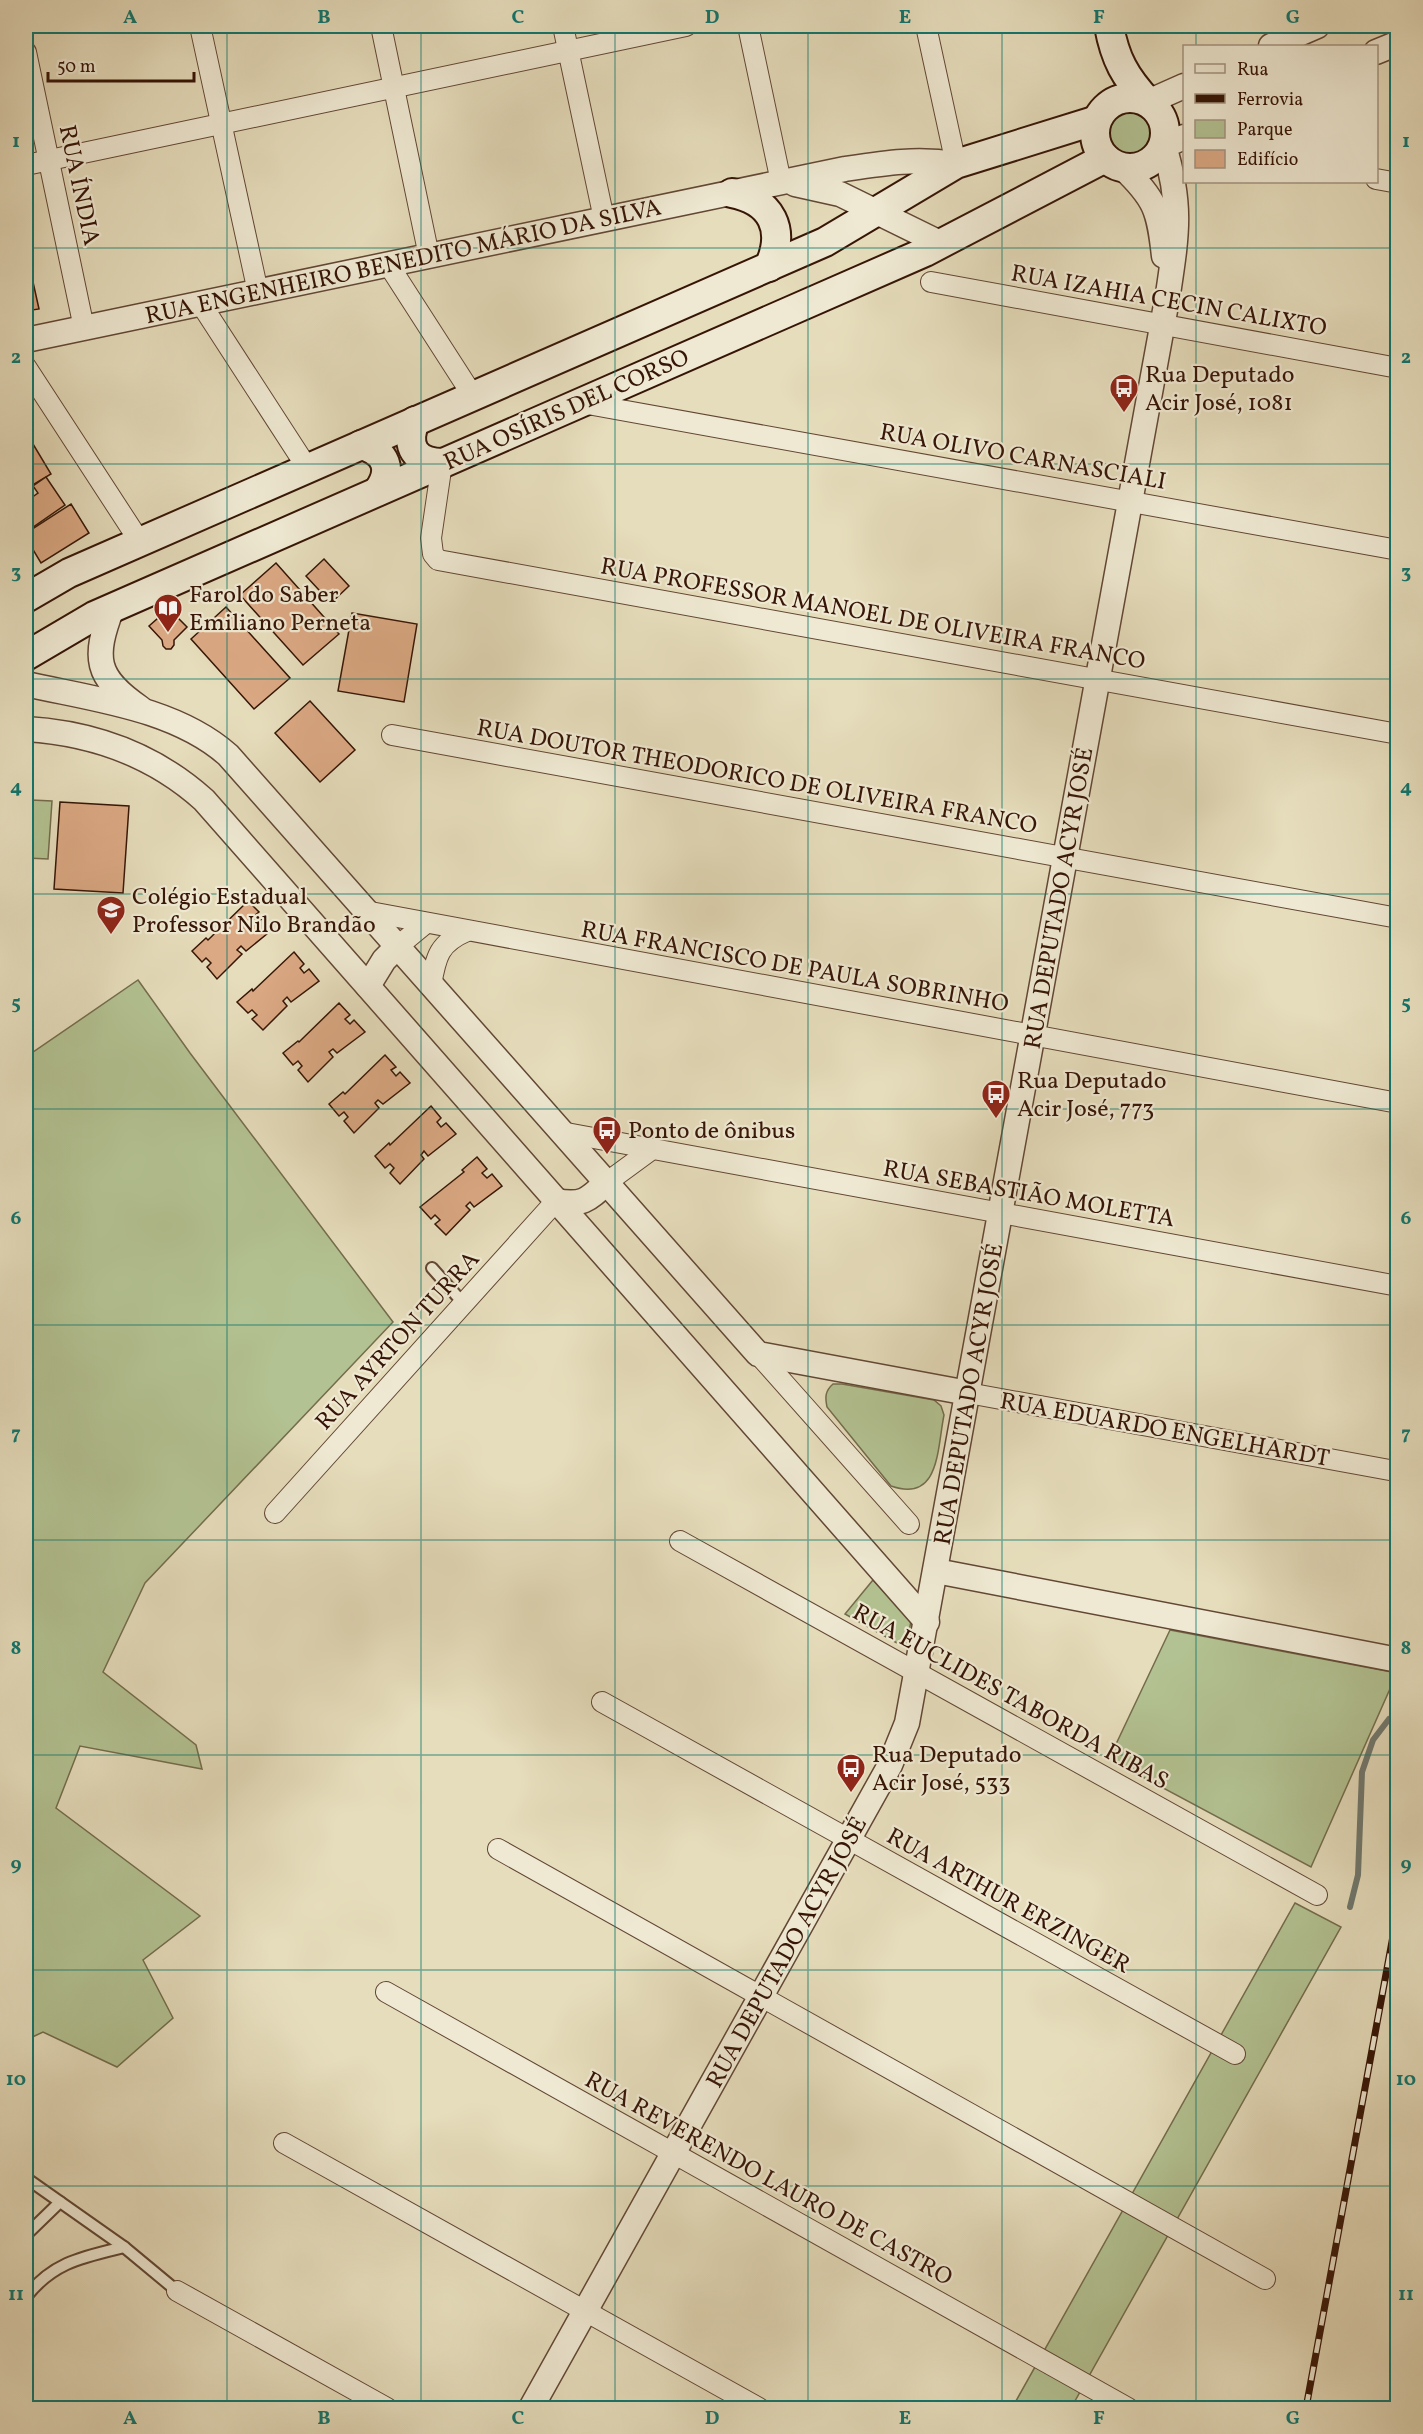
<svg xmlns="http://www.w3.org/2000/svg" width="1423" height="2434" font-family="Vollkorn,serif">
<rect width="100%" height="100%" fill="#e6ddbc"/>
<filter id="stains"><feTurbulence type="fractalNoise" baseFrequency=".00333" numOctaves="4"/><feColorMatrix values="0 0 0 0 .2 0 0 0 0 .09 0 0 0 0 .02 0 0 0 .5 -.17"/></filter>
<radialGradient id="worn" r=".72"><stop offset=".6" stop-color="#630" stop-opacity="0"/><stop offset="1" stop-color="#630" stop-opacity=".3"/></radialGradient>
<g fill="#b3c292" stroke="#746c4c" stroke-width="1.5">
<circle cx="1131" cy="133" r="30"/>
<polygon points="31,800 52,801 48,859 27,858"/>
<polygon points="138,980 190,1053 393,1322 145,1583 103,1672 196,1745 202,1769 80,1746 56,1808 200,1916 143,1960 173,2018 117,2067 43,2032 26,2040 26,1057"/>
<path d="M833 1384H842L934 1400 941 1406 944 1415C937 1449 940 1503 891 1486L827 1407C825 1397 825 1391 833 1384Z"/>
<polygon points="873,1580 911,1621 906,1648 845,1614"/>
<polygon points="1170,1630 1397,1673 1311,1867 1109,1759"/>
<polygon points="1295,1903 1341,1927 1071,2408 1012,2408"/>
</g>
<g fill="none" stroke-linecap="round" stroke-linejoin="round">
<polyline stroke="#70796f" stroke-width="6" points="1350,1907 1358,1875 1362,1772 1373,1740 1389,1719"/>
</g>
<g fill="#dba984" stroke="#361506" stroke-width="1.5">
<polygon points="31,273 39,309 26,311 26,274"/>
<polygon points="33,444 51,474 26,489 26,449"/>
<polygon points="46,477 65,505 26,532 26,490 31,498 38,493 33,486"/>
<polygon points="71,504 89,533 41,563 26,538 26,533"/>
<polygon points="324,559 349,586 331,603 306,576"/>
<polygon points="276,563 339,634 303,665 240,595"/>
<polygon points="226,607 290,678 254,709 191,639"/>
<polygon points="352,613 417,624 404,702 338,691"/>
<polygon points="168,616 179,619 187,627 174,640 174,645 171,649 166,649 163,646 162,640 149,626 157,619"/>
<polygon points="310,701 355,750 320,782 275,733"/>
<polygon points="60,802 129,806 123,893 54,889"/>
<polygon points="248,901 259,912 254,916 258,922 263,918 273,929 246,951 241,946 237,950 242,954 217,979 207,967 211,963 206,958 202,962 192,951 206,938 208,940"/>
<polygon points="294,952 304,964 300,968 304,973 309,969 319,981 291,1002 287,997 283,1001 287,1006 263,1030 252,1019 257,1015 252,1010 248,1013 237,1002 252,989 253,991"/>
<polygon points="339,1003 350,1015 345,1019 350,1024 354,1020 365,1032 337,1053 333,1049 329,1052 333,1057 308,1082 298,1070 302,1066 298,1061 293,1065 283,1053 298,1041 299,1042"/>
<polygon points="385,1055 396,1067 391,1070 396,1076 400,1072 410,1083 383,1104 378,1100 375,1103 379,1108 354,1133 344,1121 348,1117 344,1112 339,1116 329,1104 343,1092 345,1094"/>
<polygon points="431,1106 441,1118 437,1122 441,1127 446,1123 456,1134 428,1156 424,1151 421,1155 424,1159 400,1184 390,1173 394,1168 390,1164 385,1168 375,1156 389,1143 390,1145"/>
<polygon points="477,1157 487,1169 482,1173 487,1178 492,1174 502,1186 474,1207 470,1202 466,1206 470,1210 446,1235 435,1224 440,1220 435,1215 431,1219 420,1207 464,1172 462,1170"/>
</g>
<g fill="none" stroke-linecap="round" stroke-linejoin="round">
<g stroke="#624734" stroke-width="14">
<g id="service">
<polyline points="432,1268 464,1304"/>
<polyline points="26,2178 124,2247 177,2291"/>
<polyline points="26,2235 60,2202"/>
<path d="M26 2297C53 2262 83 2257 124 2247"/>
</g>
</g>
<g stroke="#624734" stroke-width="22">
<g id="minor">
<polyline points="200,26 258,292"/>
<polyline points="381,26 429,256"/>
<polyline points="563,26 604,219"/>
<polyline points="748,26 781,182"/>
<polyline points="926,26 956,164"/>
<polyline points="26,52 84,328"/>
<polyline points="26,165 686,26"/>
<polyline points="1376,179 1398,183"/>
<polyline points="388,264 473,396"/>
<polyline points="931,282 1398,368"/>
<polyline points="201,304 308,469"/>
<polyline points="26,367 140,542"/>
<polyline points="582,403 1398,550"/>
<polyline points="442,463 431,538 433,554 438,560 1398,734"/>
<polyline points="392,735 1398,918"/>
<polyline points="365,911 1398,1103"/>
<polyline points="397,947 426,923"/>
<path d="M431 985C436 956 439 943 467 931"/>
<polyline points="561,1132 1398,1286"/>
<polyline points="606,1183 651,1150"/>
<polyline points="758,1354 909,1524"/>
<polyline points="968,1393 1395,1471"/>
<polyline points="275,1513 556,1201"/>
<polyline points="680,1541 1317,1895"/>
<polyline points="602,1702 1235,2054"/>
<polyline points="498,1849 1265,2279"/>
<polyline points="386,1992 1128,2408"/>
<polyline points="284,2143 759,2408"/>
<polyline points="177,2291 387,2408"/>
</g>
</g>
<g stroke="#624734" stroke-width="27">
<g id="tertiary">
<polyline points="1271,46 1317,26"/>
<polyline points="1376,52 1398,43"/>
<polyline points="1148,102 1184,86"/>
<path d="M1122 167C1156 199 1159 211 1164 256"/>
<polyline points="795,184 840,194 942,244"/>
<path d="M26 340 845 169C885 163 916 158 956 164"/>
<path d="M112 608C93 658 95 677 140 708"/>
<path d="M26 684C92 699 175 708 228 755L758 1354 968 1393"/>
<path d="M26 729C92 733 154 755 204 800L927 1622"/>
<polyline points="368,986 384,960 397,947"/>
<path d="M556 1201C582 1206 588 1200 606 1183"/>
<polyline points="936,1571 1398,1660"/>
<path d="M531 2408 890 1765 907 1723 1168 294C1177 234 1182 205 1164 146L1184 137"/>
</g>
</g>
<g stroke="#361506" stroke-width="32">
<g id="secondary">
<path d="M1109 26C1115 59 1125 77 1148 102"/>
<circle cx="1130" cy="133" r="35"/>
<path d="M732 193C772 201 786 229 769 267"/>
<path d="M415 421C405 447 415 462 442 463"/>
<path d="M361 445C387 452 393 470 378 491"/>
<polyline points="26,598 69,573 825,242 956,164 1097,120"/>
<polyline points="26,656 94,616 925,252 1105,158"/>
</g>
</g>
<use href="#service" stroke="#efe9d3" stroke-width="10"/>
<use href="#minor" stroke="#efe9d3" stroke-width="20"/>
<use href="#tertiary" stroke="#efe9d3" stroke-width="24"/>
<use href="#secondary" stroke="#efe9d3" stroke-width="28"/>
<g stroke="#361506" stroke-width="7">
<polyline id="rail" points="1306,2408 1398,1909"/>
</g>
<use href="#rail" stroke="#efe9d3" stroke-width="4.5" stroke-dasharray="14" stroke-linecap="butt"/>
</g>
<path fill="none" stroke="#0f766e" stroke-width="1.5" stroke-opacity="0.55" d="M227 26V2408M421 26V2408M615 26V2408M808 26V2408M1002 26V2408M1196 26V46M1196 182V2408M26 248H1398M26 464H1398M26 679H1398M26 894H1398M26 1109H1398M26 1325H1398M26 1540H1398M26 1755H1398M26 1970H1398M26 2186H1398"/>
<defs>
<g id="bus-pin" transform="scale(1.5)"><path d="M0 17L-7.5 6A9.5 9.5 0 1 1 7.5 6Z" fill="#8f2418" stroke="#efe9d3"/><path d="M-5-6H5V4H4V6H2V4H-2V6H-4V4H-5ZM-3.5-4V0h7V-4ZM-3.5 1.2v1.5H-2V1.2ZM2 1.2v1.5H3.5V1.2Z" fill="#fff"/></g>
<g id="library-pin" transform="scale(1.5)"><path d="M0 17L-7.5 6A9.5 9.5 0 1 1 7.5 6Z" fill="#8f2418" stroke="#efe9d3"/><path d="M-6-4Q-3-5.5-.7-3.5V5Q-3 3-6 4ZM6-4Q3-5.5 .7-3.5V5Q3 3 6 4Z" fill="#fff"/></g>
<g id="school-pin" transform="scale(1.5)"><path d="M0 17L-7.5 6A9.5 9.5 0 1 1 7.5 6Z" fill="#8f2418" stroke="#efe9d3"/><path d="M0-5L7-2L0 1L-7-2ZM-4 1L0 2.5L4 1V4Q0 6-4 4Z" fill="#fff"/></g>
</defs>
<g fill-rule="evenodd">
<use href="#bus-pin" x="1124" y="388"/>
<use href="#library-pin" x="168" y="608"/>
<use href="#school-pin" x="111" y="910"/>
<use href="#bus-pin" x="996" y="1094"/>
<use href="#bus-pin" x="607" y="1130"/>
<use href="#bus-pin" x="851" y="1768"/>
</g>
<g text-anchor="middle" stroke-width="4.5" stroke-linejoin="round" paint-order="stroke">
<g font-size="24" fill="#361506" stroke="#efe9d3">
<text transform="translate(80 185) rotate(78)" y="8">RUA ÍNDIA</text>
<text transform="translate(403 261) rotate(-12)" y="8">RUA ENGENHEIRO BENEDITO MÁRIO DA SILVA</text>
<text transform="translate(1169 300) rotate(10)" y="8">RUA IZAHIA CECIN CALIXTO</text>
<text transform="translate(566 409) rotate(-24)" y="8">RUA OSÍRIS DEL CORSO</text>
<text transform="translate(1023 456) rotate(10)" y="8">RUA OLIVO CARNASCIALI</text>
<text transform="translate(873 613) rotate(10)" y="8">RUA PROFESSOR MANOEL DE OLIVEIRA FRANCO</text>
<text transform="translate(757 776) rotate(10)" y="8">RUA DOUTOR THEODORICO DE OLIVEIRA FRANCO</text>
<text transform="translate(1058 898) rotate(-80)" y="8">RUA DEPUTADO ACYR JOSÉ</text>
<text transform="translate(795 966) rotate(10)" y="8">RUA FRANCISCO DE PAULA SOBRINHO</text>
<text transform="translate(1029 1193) rotate(10)" y="8">RUA SEBASTIÃO MOLETTA</text>
<text transform="translate(397 1340) rotate(-48)" y="8">RUA AYRTON TURRA</text>
<text transform="translate(968 1394) rotate(-80)" y="8">RUA DEPUTADO ACYR JOSÉ</text>
<text transform="translate(1165 1429) rotate(10)" y="8">RUA EDUARDO ENGELHARDT</text>
<text transform="translate(1011 1696) rotate(29)" y="8">RUA EUCLIDES TABORDA RIBAS</text>
<text transform="translate(1009 1900) rotate(29)" y="8">RUA ARTHUR ERZINGER</text>
<text transform="translate(786 1952) rotate(-61)" y="8">RUA DEPUTADO ACYR JOSÉ</text>
<text transform="translate(769 2178) rotate(29)" y="8">RUA REVERENDO LAURO DE CASTRO</text>
</g>
<g font-size="24" fill="#361506" stroke="#efe9d3" text-anchor="start">
<text x="1145" y="382">Rua Deputado<tspan x="1145" dy="28">Acir José, 1081</tspan></text>
<text x="189" y="602">Farol do Saber<tspan x="189" dy="28">Emiliano Perneta</tspan></text>
<text x="132" y="904">Colégio Estadual<tspan x="132" dy="28">Professor Nilo Brandão</tspan></text>
<text x="1017" y="1088">Rua Deputado<tspan x="1017" dy="28">Acir José, 773</tspan></text>
<text x="628" y="1138">Ponto de ônibus</text>
<text x="872" y="1762">Rua Deputado<tspan x="872" dy="28">Acir José, 533</tspan></text>
</g>
</g>
<rect width="1423" height="2434" fill="none" stroke="#e6ddbc" stroke-width="66"/>
<rect x="1183" y="45" width="195" height="138" fill="#efe9d3" stroke="#a59481" stroke-width="1.5"/>
<rect x="1195" y="64" width="30" height="9" fill="#efe9d3" stroke="#a59481" stroke-width="1.5"/>
<text x="1237" y="75" font-size="18" fill="#361506">Rua</text>
<rect x="1195" y="94" width="30" height="9" fill="#361506" stroke="#a59481" stroke-width="1.5"/>
<text x="1237" y="105" font-size="18" fill="#361506">Ferrovia</text>
<rect x="1195" y="120" width="30" height="18" fill="#b3c292" stroke="#a59481" stroke-width="1.5"/>
<text x="1237" y="135" font-size="18" fill="#361506">Parque</text>
<rect x="1195" y="150" width="30" height="18" fill="#dba984" stroke="#a59481" stroke-width="1.5"/>
<text x="1237" y="165" font-size="18" fill="#361506">Edifício</text>
<path d="M48 72v9h146v-9" fill="none" stroke="#361506" stroke-width="3"/>
<text x="57" y="72" font-size="18" fill="#361506" stroke="#efe9d3" stroke-width="4.5" paint-order="stroke">50 m</text>
<rect x="33" y="33" width="1357" height="2368" fill="none" stroke="#0f766e" stroke-width="2"/>
<g font-size="20" text-anchor="middle" font-weight="bold" fill="#0f766e">
<text x="130" y="23">A</text>
<text x="324" y="23">B</text>
<text x="518" y="23">C</text>
<text x="712" y="23">D</text>
<text x="905" y="23">E</text>
<text x="1099" y="23">F</text>
<text x="1293" y="23">G</text>
<text x="16" y="147">1</text>
<text x="1406" y="147">1</text>
<text x="16" y="363">2</text>
<text x="1406" y="363">2</text>
<text x="16" y="578">3</text>
<text x="1406" y="578">3</text>
<text x="16" y="793">4</text>
<text x="1406" y="793">4</text>
<text x="16" y="1009">5</text>
<text x="1406" y="1009">5</text>
<text x="16" y="1224">6</text>
<text x="1406" y="1224">6</text>
<text x="16" y="1439">7</text>
<text x="1406" y="1439">7</text>
<text x="16" y="1654">8</text>
<text x="1406" y="1654">8</text>
<text x="16" y="1870">9</text>
<text x="1406" y="1870">9</text>
<text x="16" y="2085">10</text>
<text x="1406" y="2085">10</text>
<text x="16" y="2300">11</text>
<text x="1406" y="2300">11</text>
<text x="130" y="2424">A</text>
<text x="324" y="2424">B</text>
<text x="518" y="2424">C</text>
<text x="712" y="2424">D</text>
<text x="905" y="2424">E</text>
<text x="1099" y="2424">F</text>
<text x="1293" y="2424">G</text>
</g>
<rect width="100%" height="100%" filter="url(#stains)"/>
<rect width="100%" height="100%" fill="url(#worn)"/>
</svg>
